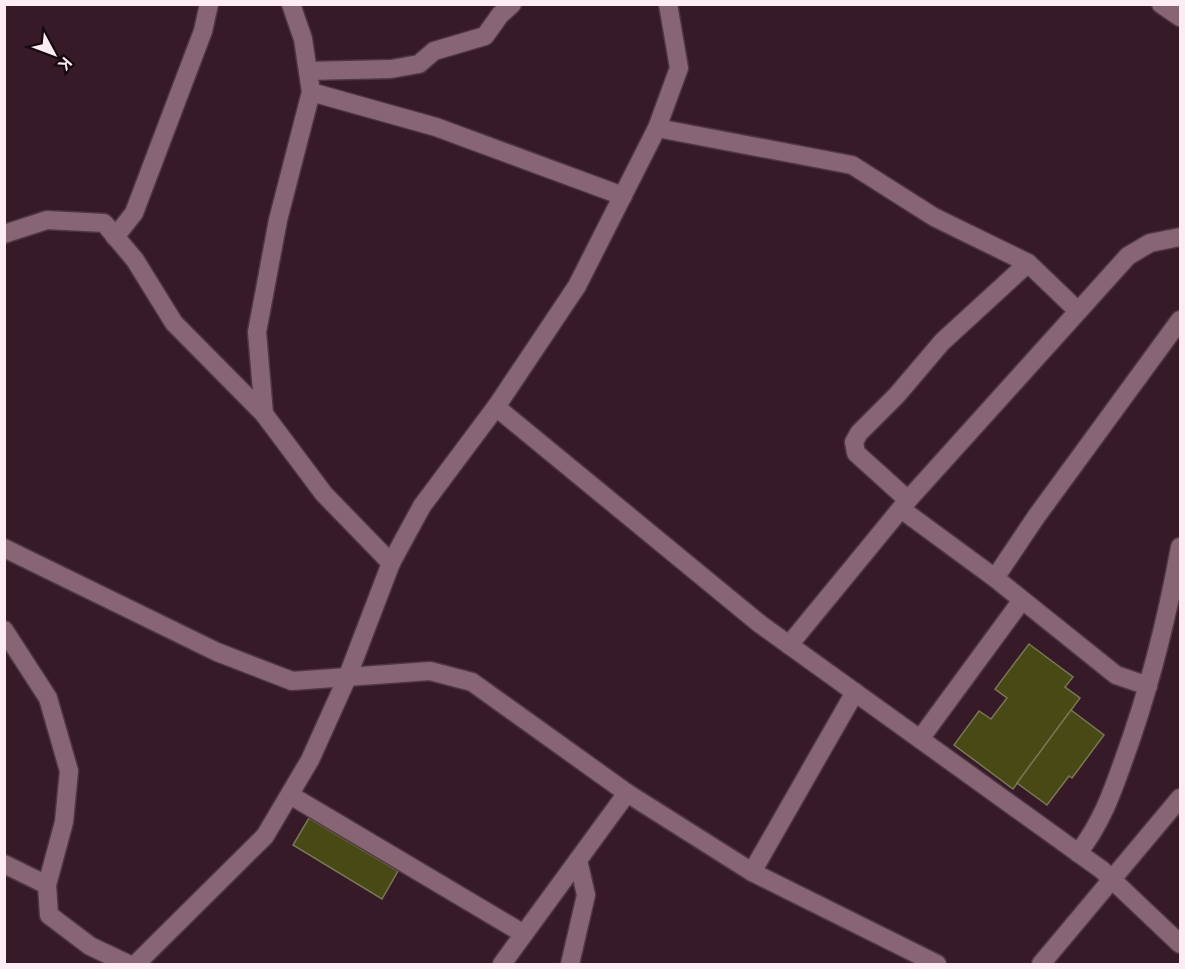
<svg xmlns="http://www.w3.org/2000/svg" width="1185" height="969" font-family="Lato,sans-serif">
<rect width="100%" height="100%" fill="#371a28"/>
<g fill="#494916" stroke="#777855" stroke-width="1.5">
<polygon points="1029,644 1073,677 1065,687 1080,698 1013,789 954,745 979,711 991,719 1007,698 995,689"/>
<polygon points="1071,710 1104,735 1072,778 1069,776 1047,805 1017,783"/>
<polygon points="309,818 398,871 382,899 293,845"/>
</g>
<g fill="none" stroke-linecap="round" stroke-linejoin="round">
<g stroke="#4e3743" stroke-width="21">
<g id="minor">
<polyline points="1161,4 1180,17"/>
<polyline points="308,71 391,69 419,64 434,51 485,36 500,15 512,4"/>
<polyline points="311,92 436,127 623,196"/>
<polyline points="657,128 852,165 934,217 1028,263"/>
<polyline points="4,234 47,220 104,223 135,260 174,323 264,414 324,494 391,563"/>
<polyline points="115,237 134,213 203,31 209,4"/>
<polyline points="496,407 760,624 1102,870 1180,944"/>
<polyline points="264,414 257,332 278,220 311,92 303,39 291,4"/>
<polyline points="908,500 856,453 854,442 859,433 897,395 942,342 1028,263 1078,311"/>
<polyline points="901,509 995,578 1116,675 1148,686"/>
<polyline points="4,548 217,652 292,681 430,671 472,682 627,793 752,872 937,964"/>
<polyline points="995,578 1036,517 1180,320"/>
<polyline points="4,630 48,698 69,771 64,822 47,885 49,915 90,946 128,964"/>
<polyline points="789,645 908,500 1128,256 1150,243 1180,237"/>
<polyline points="920,739 1022,600"/>
<polyline points="290,795 524,934"/>
<path d="M1078 853C1101 824 1112 793 1124 759 1149 690 1167 619 1180 547"/>
<polyline points="4,864 47,885"/>
<polyline points="752,872 855,692"/>
<polyline points="136,964 265,836 310,760 347,678 391,563 422,506 496,407 577,286 657,128 679,68 668,4"/>
<polyline points="502,964 627,793"/>
<polyline points="570,964 586,895 578,860"/>
<polyline points="1041,964 1180,798"/>
</g>
</g>
<use href="#minor" stroke="#886575" stroke-width="18"/>
</g>
<rect width="1185" height="969" fill="none" stroke="#fdecf3" stroke-width="12"/>
<g transform="translate(54 54) rotate(131)" stroke="#160910" stroke-width="4.5" paint-order="stroke">
<path d="M0-4.5L10 22L0 15L-10 22Z" fill="#fdecf3"/>
<text y="-9" font-size="16" font-weight="bold" text-anchor="middle" fill="#fdecf3">K</text>
</g>
</svg>
